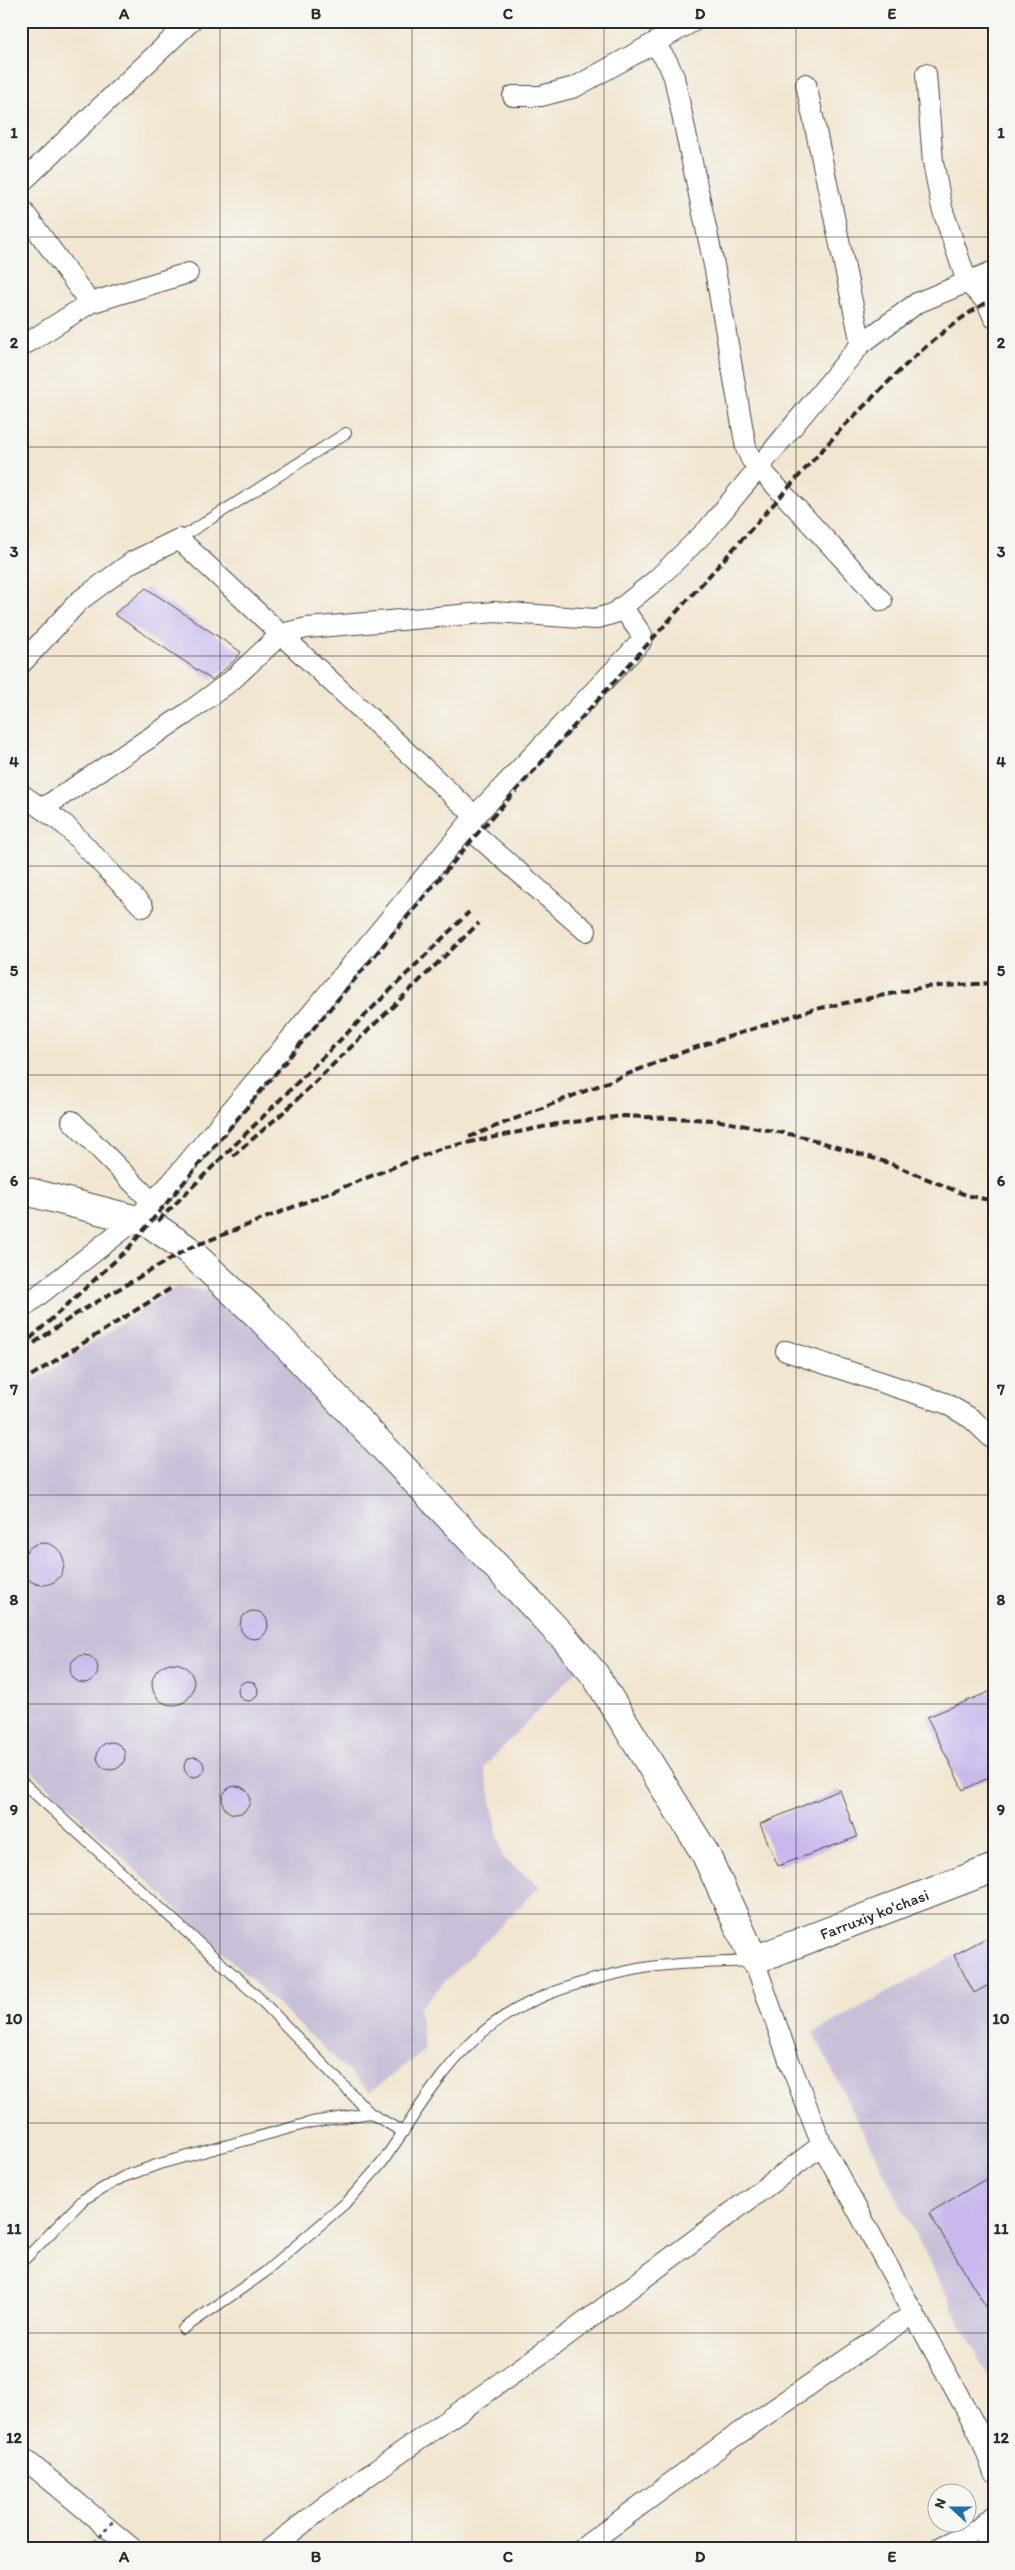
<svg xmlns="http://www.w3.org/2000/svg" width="1015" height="2570" font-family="Itim,sans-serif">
<rect width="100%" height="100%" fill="#f6f6f2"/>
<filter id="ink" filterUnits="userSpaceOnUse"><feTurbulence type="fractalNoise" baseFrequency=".02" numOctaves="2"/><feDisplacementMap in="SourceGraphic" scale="10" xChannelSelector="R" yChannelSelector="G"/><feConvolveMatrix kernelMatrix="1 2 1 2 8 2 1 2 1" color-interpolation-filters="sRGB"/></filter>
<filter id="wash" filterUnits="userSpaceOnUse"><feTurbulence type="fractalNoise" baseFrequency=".0096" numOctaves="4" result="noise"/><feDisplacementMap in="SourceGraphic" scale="20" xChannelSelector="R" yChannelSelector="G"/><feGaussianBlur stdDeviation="1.12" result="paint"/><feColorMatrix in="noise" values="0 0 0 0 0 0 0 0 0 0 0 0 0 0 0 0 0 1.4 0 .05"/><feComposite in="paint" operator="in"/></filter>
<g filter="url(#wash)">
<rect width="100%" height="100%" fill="#f1e6d0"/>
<g fill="#c8bfd8">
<polygon points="176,1287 227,1293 580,1667 484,1767 503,1858 540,1886 419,2008 425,2050 370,2092 21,1761 21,1390"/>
<polygon points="994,1934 994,2389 813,2033"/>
</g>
<g id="blocks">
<g fill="#c8b8ed">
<polygon points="146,588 241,652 235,660 212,680 114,614"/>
<circle cx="43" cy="1564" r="21"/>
<circle cx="254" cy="1625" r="14"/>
<circle cx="84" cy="1669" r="14"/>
<circle cx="173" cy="1684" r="21"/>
<circle cx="248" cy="1691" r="10"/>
<polygon points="994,1690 994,1775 963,1790 927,1717"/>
<circle cx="111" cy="1756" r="14"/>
<circle cx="194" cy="1767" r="10"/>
<circle cx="236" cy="1800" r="14"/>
<polygon points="840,1790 857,1837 778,1866 760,1824"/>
<polygon points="994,1934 994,1982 974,1993 954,1955"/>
<polygon points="994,2174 994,2320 929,2213"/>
</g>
</g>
</g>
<g filter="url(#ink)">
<use href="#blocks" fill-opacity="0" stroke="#494744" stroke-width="1"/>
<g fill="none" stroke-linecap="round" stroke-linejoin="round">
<g stroke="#494744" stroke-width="12">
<g id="lane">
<polyline points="179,539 346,433"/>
<polyline points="21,1781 258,1997 370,2113"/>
<path d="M21 2263 84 2199 123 2177 159 2164 312 2122 370 2113 403 2132C423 2101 444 2070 470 2044 514 1999 579 1981 638 1969 675 1962 715 1963 753 1961"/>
<polyline points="183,2329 264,2273 348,2201 381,2164 403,2132"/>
</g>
</g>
<g stroke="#494744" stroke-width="22">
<g id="street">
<polyline points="654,43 668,63 674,77 715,270 746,448 751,459 882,601"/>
<polyline points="926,74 933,162 942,208 967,282 987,302 994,318"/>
<polyline points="806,84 861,344"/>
<polyline points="513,96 541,96 575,87 694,21"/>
<polyline points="21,183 191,21"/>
<polyline points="21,208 90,303"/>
<polyline points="21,347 90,303 188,273"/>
<polyline points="21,664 79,601 132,562 179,539 475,816 171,1183 135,1220 21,1309"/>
<polyline points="21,794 65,825 143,907"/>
<polyline points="43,808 186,714 232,680 281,634 307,628 495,612 595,619 615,613 657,579 707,530 861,344 917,303 994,271"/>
<polyline points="475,816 641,642 642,635 622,607"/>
<polyline points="467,827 586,931"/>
<polyline points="72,1121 152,1202"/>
<polyline points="786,1351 945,1403 972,1419 994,1440"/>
<polyline points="754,1960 790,2063 822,2145 980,2435 994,2473"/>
<polyline points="21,2456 133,2549"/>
<polyline points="980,2528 994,2549"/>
<polyline points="270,2549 328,2504 558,2342 822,2145"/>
<polyline points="581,2549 725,2443 914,2313"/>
<polyline points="937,2549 980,2528 994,2515"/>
</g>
</g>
<g stroke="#494744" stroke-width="30">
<g id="secondary">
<path id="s1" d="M21 1190 149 1223 187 1249 259 1316 565 1639 595 1675 706 1855 754 1960 994 1868"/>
</g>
</g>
<use href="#lane" stroke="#fff" stroke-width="10"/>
<use href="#street" stroke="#fff" stroke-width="20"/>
<use href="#secondary" stroke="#fff" stroke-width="28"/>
<g stroke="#2b2b2b" stroke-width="4" stroke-dasharray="8 4" stroke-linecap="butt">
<polyline points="469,1137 691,1049 811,1010 924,987 994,983"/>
<polyline points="233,1156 286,1110 479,923"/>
<polyline points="158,1221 469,912"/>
<polyline points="34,1343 76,1314 187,1249 442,1148 557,1124 624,1116 715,1120 804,1137 889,1163 966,1195 994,1201"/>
<path d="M21 1347 127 1250 477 834 842 428C889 382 935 330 994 298"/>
<polyline points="21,1382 173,1287"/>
</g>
<polyline stroke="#494744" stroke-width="3" stroke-dasharray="4 4" stroke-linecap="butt" points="89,2549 115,2519"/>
</g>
</g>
<path fill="none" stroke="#2b2b2b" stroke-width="1" stroke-opacity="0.55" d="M220 21V2549M412 21V2549M604 21V2549M796 21V2549M21 237H994M21 447H994M21 656H994M21 866H994M21 1075H994M21 1285H994M21 1495H994M21 1704H994M21 1914H994M21 2123H994M21 2333H994"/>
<g text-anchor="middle" stroke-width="4" stroke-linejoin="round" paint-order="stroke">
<g font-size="16" fill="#2b2b2b" stroke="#f6f6f2">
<text dy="6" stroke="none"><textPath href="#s1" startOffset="1224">Farruxiy ko'chasi</textPath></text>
</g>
</g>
<rect width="1015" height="2570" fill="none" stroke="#f6f6f2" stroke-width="55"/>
<g transform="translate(952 2508) rotate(291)"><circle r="24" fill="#f6f6f2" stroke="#a5a5a2"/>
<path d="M0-4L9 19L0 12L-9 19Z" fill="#1f6fb2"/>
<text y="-8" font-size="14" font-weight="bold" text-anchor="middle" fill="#2b2b2b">N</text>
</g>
<rect x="28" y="28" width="960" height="2514" fill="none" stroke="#2b2b2b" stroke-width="2"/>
<g font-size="16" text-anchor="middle" font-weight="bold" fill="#2b2b2b">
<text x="124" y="19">A</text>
<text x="316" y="19">B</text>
<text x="508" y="19">C</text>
<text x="700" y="19">D</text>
<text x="892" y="19">E</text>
<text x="14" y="138">1</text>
<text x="1001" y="138">1</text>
<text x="14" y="348">2</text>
<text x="1001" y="348">2</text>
<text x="14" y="557">3</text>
<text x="1001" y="557">3</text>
<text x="14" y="767">4</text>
<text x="1001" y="767">4</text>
<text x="14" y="976">5</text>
<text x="1001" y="976">5</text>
<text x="14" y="1186">6</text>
<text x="1001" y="1186">6</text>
<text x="14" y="1395">7</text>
<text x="1001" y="1395">7</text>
<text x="14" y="1605">8</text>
<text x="1001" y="1605">8</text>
<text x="14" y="1815">9</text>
<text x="1001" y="1815">9</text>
<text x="14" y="2024">10</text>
<text x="1001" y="2024">10</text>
<text x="14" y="2234">11</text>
<text x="1001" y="2234">11</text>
<text x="14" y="2443">12</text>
<text x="1001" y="2443">12</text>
<text x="124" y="2562">A</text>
<text x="316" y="2562">B</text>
<text x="508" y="2562">C</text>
<text x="700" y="2562">D</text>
<text x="892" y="2562">E</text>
</g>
</svg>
